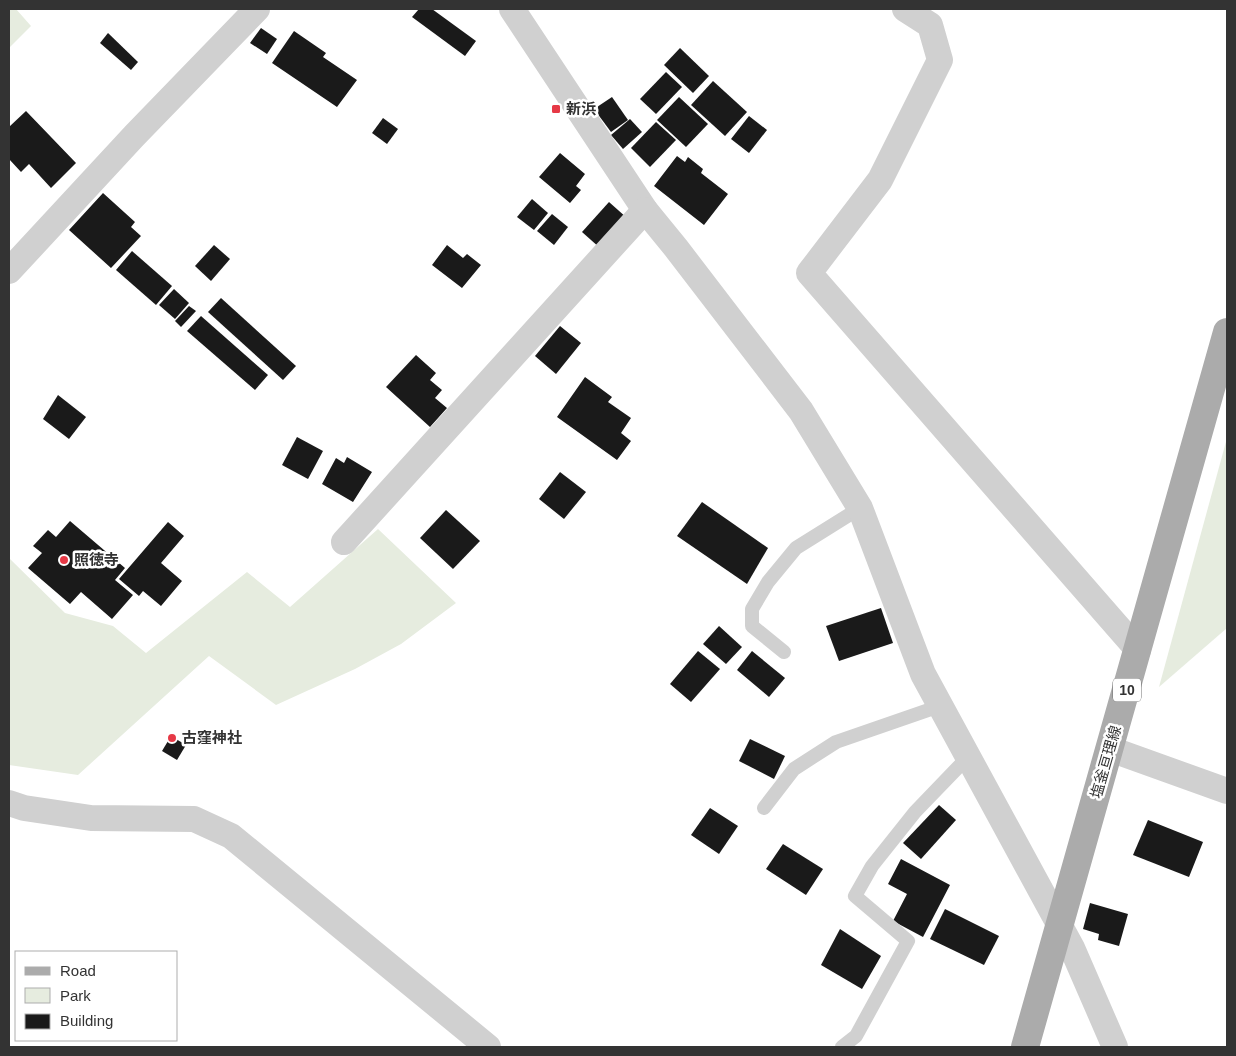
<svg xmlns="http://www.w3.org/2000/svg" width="1236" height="1056" font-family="Helvetica,'Noto Sans JP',sans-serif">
<rect width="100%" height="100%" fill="#fff"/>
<g fill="#e6ecdf">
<polygon points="9,9 16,9 31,26 9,48"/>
<polygon points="1227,438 1227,628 1159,687"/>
<polygon points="378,529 456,603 401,644 355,669 276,705 209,656 78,775 9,765 9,558 65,613 113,626 146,653 247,572 290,607"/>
</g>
<g fill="#1a1a1a">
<polygon points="419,9 432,9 476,41 465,56 412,17"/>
<polygon points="261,28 277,39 267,54 250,43"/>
<polygon points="294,31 326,53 323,57 357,80 337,107 272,63"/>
<polygon points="108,33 138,62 131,70 100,43"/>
<polygon points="680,48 709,76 693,93 664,65"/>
<polygon points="666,72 682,87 656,114 640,99"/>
<polygon points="713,81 747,112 725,136 691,105"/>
<polygon points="612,97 628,120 611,132 594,109"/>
<polygon points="679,97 708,124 686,147 657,120"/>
<polygon points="26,111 76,163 51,188 29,164 21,172 9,159 9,127"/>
<polygon points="749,116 767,130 749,153 731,139"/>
<polygon points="383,118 398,129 387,144 372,133"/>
<polygon points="630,119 642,132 623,149 611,135"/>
<polygon points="656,122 676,140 650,167 631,148"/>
<polygon points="560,153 585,174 576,186 581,190 570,203 539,177"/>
<polygon points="677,156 685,162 688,157 703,169 701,173 728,194 704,225 654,186"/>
<polygon points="103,193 135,222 131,227 141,236 111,268 69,230"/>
<polygon points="532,199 548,213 534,230 517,217"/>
<polygon points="609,202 627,218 600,248 582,232"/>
<polygon points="552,214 568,227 554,245 537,231"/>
<polygon points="214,245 230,259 211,281 195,266"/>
<polygon points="447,245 463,258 467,254 481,265 462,288 432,265"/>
<polygon points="132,251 172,286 156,305 116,270"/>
<polygon points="174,289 189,303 175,319 159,305"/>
<polygon points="221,298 296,366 283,380 208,312"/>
<polygon points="189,306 196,311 181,327 175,321"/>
<polygon points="201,316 268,375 255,390 187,331"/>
<polygon points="560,326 581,343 556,374 535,356"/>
<polygon points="416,355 436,373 430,380 442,390 435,398 447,408 430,427 386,387"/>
<polygon points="585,377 612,397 608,402 631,418 621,433 631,441 617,460 557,417"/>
<polygon points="58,395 86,417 69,439 43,419"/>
<polygon points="297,437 323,451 308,479 282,465"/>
<polygon points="347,457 372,472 353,502 322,484 336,458 344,463"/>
<polygon points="560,472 586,492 564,519 539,499"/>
<polygon points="702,502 768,548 747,584 677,536"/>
<polygon points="446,510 480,541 453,569 420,538"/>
<polygon points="70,521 125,568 115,580 133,595 112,619 81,592 70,604 28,568 42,553 33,546 48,530 56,537"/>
<polygon points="168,522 184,536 161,563 182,581 161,606 143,591 139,596 119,579"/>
<polygon points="881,608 893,643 839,661 826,626"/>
<polygon points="719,626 742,647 726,664 703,644"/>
<polygon points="698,651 720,669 691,702 670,684"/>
<polygon points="752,651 785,678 769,697 737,670"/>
<polygon points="171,736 186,745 177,760 162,751"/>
<polygon points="750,739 785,756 774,779 739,761"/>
<polygon points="939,805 956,820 921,859 903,843"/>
<polygon points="710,808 738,826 719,854 691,835"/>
<polygon points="1148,820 1203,842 1189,877 1133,855"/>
<polygon points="783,844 823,869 806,895 766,869"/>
<polygon points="901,859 950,885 923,937 893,921 907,894 888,884"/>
<polygon points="1090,903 1128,914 1119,946 1098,940 1099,934 1083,929"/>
<polygon points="945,909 999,936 984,965 930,939"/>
<polygon points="840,929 881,956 862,989 821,965"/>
</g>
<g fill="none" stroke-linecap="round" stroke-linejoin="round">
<g stroke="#d0d0d0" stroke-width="14">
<polyline points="784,652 752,626 752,609 768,582 796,548 860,508"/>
<polyline points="764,808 794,769 836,742 940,706"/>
<polyline points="842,1047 856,1036 908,941 855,896 872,866 915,812 968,757"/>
</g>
<g stroke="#d0d0d0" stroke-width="26">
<polyline points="512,9 645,210 676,248 801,411 860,508 923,674 1072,948 1115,1047"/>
<polyline points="905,9 930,25 940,60 880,180 809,273 1138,650"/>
<polyline points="9,271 134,136 257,9"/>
<polyline points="344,542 645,210"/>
<polyline points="1110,749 1227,791"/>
<polyline points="9,803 24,808 91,818 194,819 231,836 488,1047"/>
</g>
<polyline stroke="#ababab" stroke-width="28" points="1025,1047 1227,332"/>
</g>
<g fill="#e63946" stroke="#fff" stroke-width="2">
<rect x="551" y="104" width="10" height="10" rx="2.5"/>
<circle cx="64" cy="560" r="5"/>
<circle cx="172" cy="738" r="5"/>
</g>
<g text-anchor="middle" stroke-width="5" stroke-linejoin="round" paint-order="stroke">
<rect fill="#fff" stroke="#707070" stroke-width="1" x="1113" y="678.5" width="28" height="23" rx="4"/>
<g font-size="14" font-weight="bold" fill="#333">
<text x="1127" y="695">10</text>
</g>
<g font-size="15" font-weight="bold" fill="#333" stroke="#fff" text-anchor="start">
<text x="566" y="114">新浜</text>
<text x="74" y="565">照徳寺</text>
<text x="182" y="743">古窪神社</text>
</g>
<g font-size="15" fill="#333" stroke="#fff">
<text transform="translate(1106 762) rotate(-74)" y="5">塩釜亘理線</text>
</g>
</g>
<rect width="1236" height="1056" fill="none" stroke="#333333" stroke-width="20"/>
<rect x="15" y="951" width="162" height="90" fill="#ffffff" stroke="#adadad"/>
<rect x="25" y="967" width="25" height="8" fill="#ababab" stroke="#adadad"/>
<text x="60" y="976" font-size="15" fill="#333333">Road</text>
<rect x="25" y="988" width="25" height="15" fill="#e6ecdf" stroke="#adadad"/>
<text x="60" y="1001" font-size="15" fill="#333333">Park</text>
<rect x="25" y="1014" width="25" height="15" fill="#1a1a1a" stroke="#adadad"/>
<text x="60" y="1026" font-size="15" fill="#333333">Building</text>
</svg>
